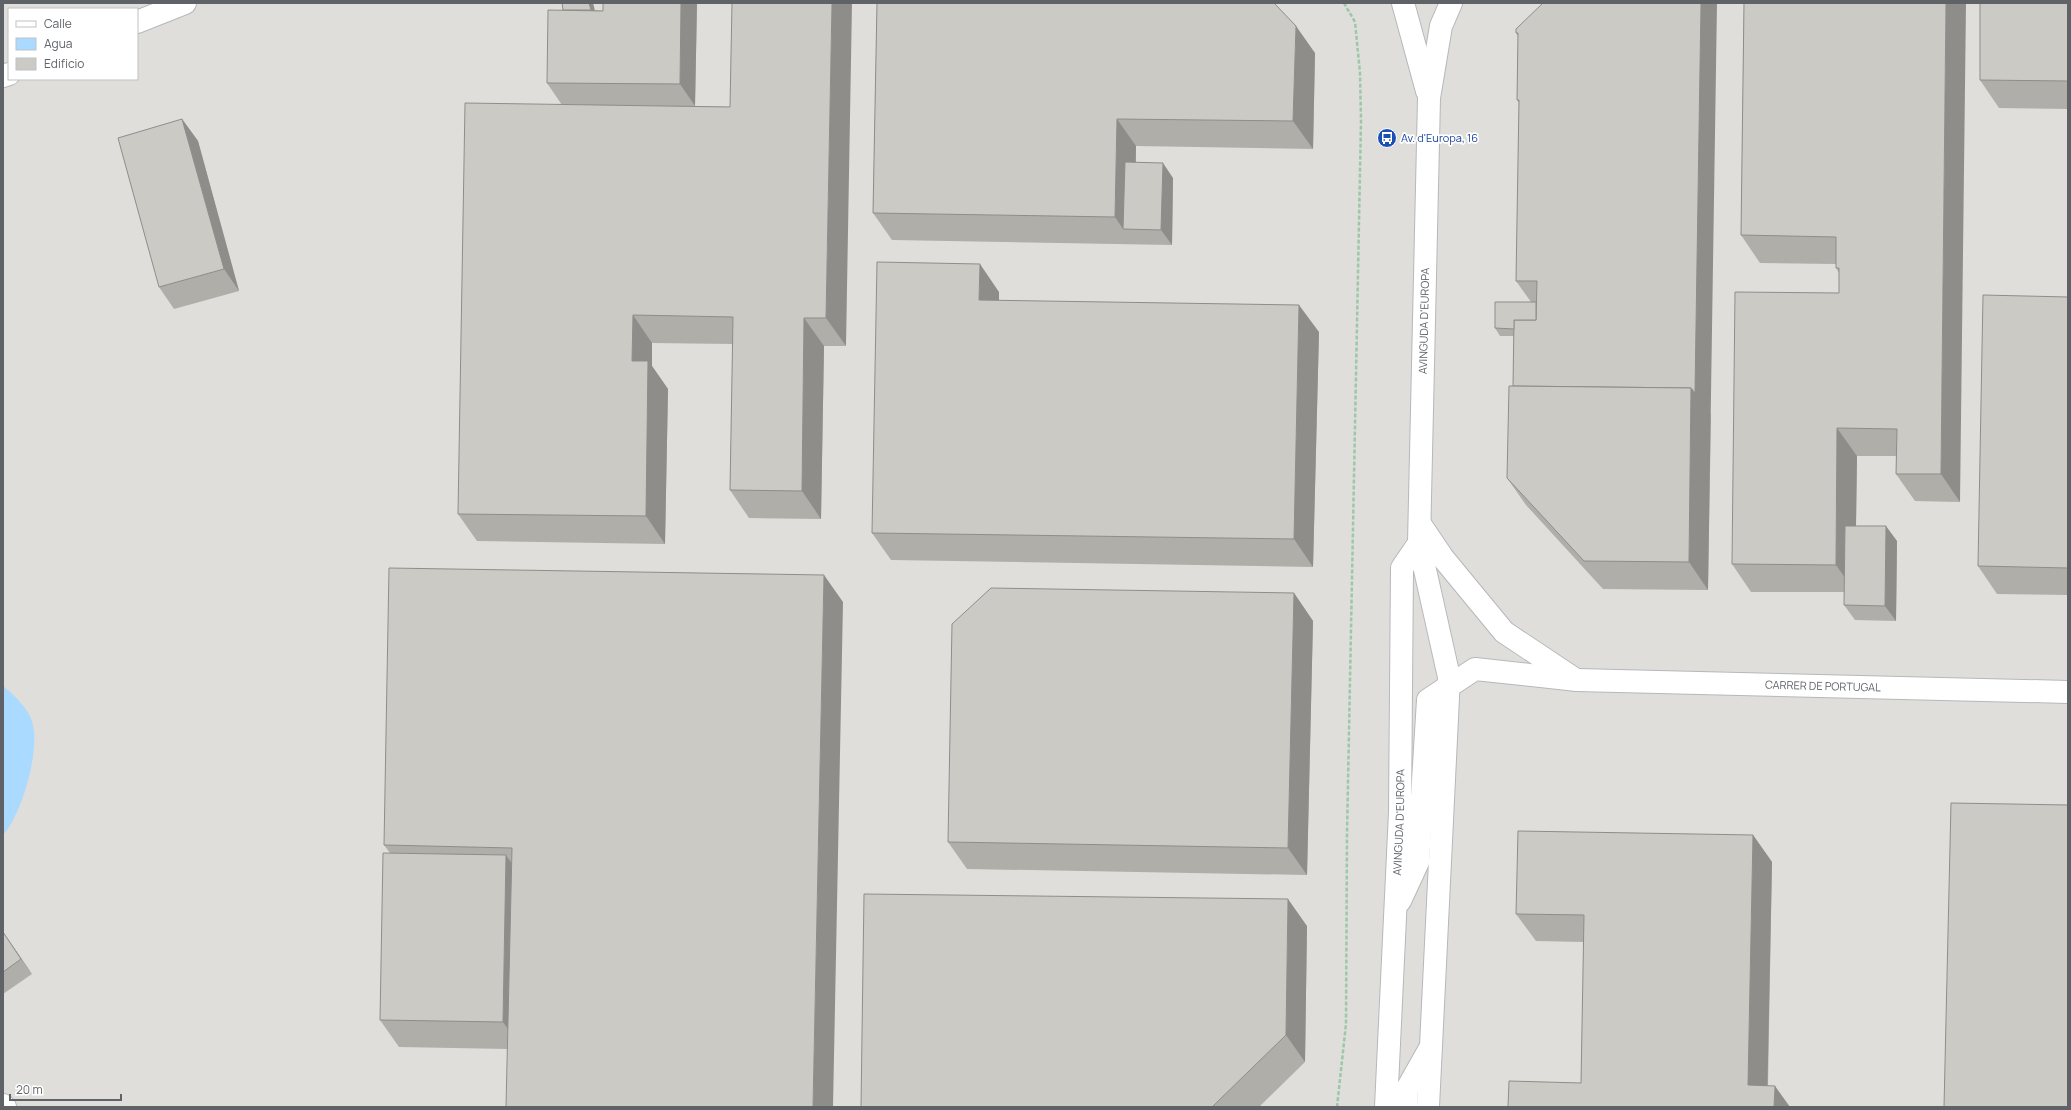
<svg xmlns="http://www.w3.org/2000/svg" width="2071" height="1110" font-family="Manrope,sans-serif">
<rect width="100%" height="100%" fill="#f1efe8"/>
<path fill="#e0deda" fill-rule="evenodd" d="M3 3H2068V1107H3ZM9 9H137V79H9Z"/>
<path fill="#aadaff" d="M3 686C14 695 27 707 32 721 41 749 22 814 3 835Z"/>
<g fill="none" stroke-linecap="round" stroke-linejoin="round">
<g stroke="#b5b8bc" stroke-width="24">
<g id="minor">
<polyline points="137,22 185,3"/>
<polyline points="3,76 9,74"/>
<path id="s1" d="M1577 680 2068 692"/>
<polyline points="3,1105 5,1107"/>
</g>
</g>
<g stroke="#b5b8bc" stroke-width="24">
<g id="tertiary">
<polyline points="1403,3 1427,91"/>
<polyline points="1420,524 1443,558 1504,632 1573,678"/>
<polyline points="1400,901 1418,862 1428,700 1475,669 1577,680"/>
<path id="s2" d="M1386 1107 1400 812 1402 568 1419 543"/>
<polyline points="1406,1107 1407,1089 1429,1050"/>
<path id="s3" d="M1428 1107 1449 677 1419 543 1429 98 1441 26 1451 3"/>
</g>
</g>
<polyline stroke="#9cc7a9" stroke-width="2.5" stroke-dasharray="4 2" stroke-linecap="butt" points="1337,1107 1346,1024 1347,833 1361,120 1360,73 1355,22 1344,3"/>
<use href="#minor" stroke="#fff" stroke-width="22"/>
<use href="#tertiary" stroke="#fff" stroke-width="22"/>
</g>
<g fill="#afaea9">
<polygon points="562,3 593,3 595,10 603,11 697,3 695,106 730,107 846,346 824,346 821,519 749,518 730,490 733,344 652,343 652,366 668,389 665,544 477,541 458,514 562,105 547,83 563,10"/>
<polygon points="877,3 1315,53 1313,149 1136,146 1136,162 1173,178 1172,245 892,240 873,213"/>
<polygon points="1744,3 1960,502 1915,501 1896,474 1896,456 1857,456 1856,526 1897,541 1896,621 1855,620 1844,605 1844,592 1751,592 1732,564 1839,293 1839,273 1836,268 1836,264 1760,263 1741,235"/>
<polygon points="2068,3 2068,109 1999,108 1980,80"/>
<polygon points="1516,29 1711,415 1708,590 1603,589 1526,505 1507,478 1513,386 1514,336 1500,336 1495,328 1531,302 1516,281 1519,103 1517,100 1518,36 1516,33"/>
<polygon points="182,119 198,141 239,291 174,309 159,287"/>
<polygon points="999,292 999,300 1319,332 1313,567 891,560 872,533"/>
<polygon points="2068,297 2068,595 1997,594 1978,566"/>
<polygon points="1294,593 1313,621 1307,875 967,869 948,842"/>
<polygon points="843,602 508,1049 399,1047 380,1020 390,853 384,845"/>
<polygon points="1753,835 1772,862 1768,1086 1581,1083 1584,942 1536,941 1516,914"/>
<polygon points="1307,926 1305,1062 1259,1107 861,1107"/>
<polygon points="3,932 32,974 3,994"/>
</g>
<g fill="#8f8d8a">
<polygon points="589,3 593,3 596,18 591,10"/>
<polygon points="681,3 697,3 695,106 680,84"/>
<polygon points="832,3 852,3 846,346 826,318"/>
<polygon points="1701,3 1717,3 1708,590 1689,562 1691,388"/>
<polygon points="1946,3 1966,3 1960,502 1941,474"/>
<polygon points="1296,26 1315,53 1313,149 1293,121"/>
<polygon points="182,119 198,141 239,291 224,269"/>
<polygon points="1117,119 1136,146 1134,229 1123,229 1115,217"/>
<polygon points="1163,163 1173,178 1172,245 1161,230"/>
<polygon points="980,264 999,292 999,327 979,300"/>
<polygon points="1299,305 1319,332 1313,567 1294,539"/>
<polygon points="633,315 652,343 652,366 668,389 665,544 646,516 632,361"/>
<polygon points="804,318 824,346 821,519 802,491"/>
<polygon points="1837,428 1857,456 1855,592 1836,565"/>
<polygon points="1886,526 1897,541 1896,621 1885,606"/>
<polygon points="824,575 843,602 833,1107 813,1107"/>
<polygon points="1294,593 1313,621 1307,875 1288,848"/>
<polygon points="1753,835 1772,862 1767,1107 1748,1085"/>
<polygon points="506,855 525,883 522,1049 503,1022"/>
<polygon points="1288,899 1307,926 1305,1062 1286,1035"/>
<polygon points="3,932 32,974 21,959"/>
<polygon points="1775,1086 1790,1107 1774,1107"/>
</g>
<g fill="#cccac5" stroke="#8f8d8a">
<polygon points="562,3 589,3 591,10 563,10"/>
<polygon points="603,3 681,3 680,84 547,83 548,10 603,11"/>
<polygon points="732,3 832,3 826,318 804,318 802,491 730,490 733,317 633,315 632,361 648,361 646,516 458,514 465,103 730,107"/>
<polygon points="877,3 1274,3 1296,26 1293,121 1117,119 1115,217 873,213"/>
<polygon points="1543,3 1701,3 1695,393 1691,388 1513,386 1514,320 1536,320 1537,281 1516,281 1519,100 1517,100 1518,33 1516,33 1516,29"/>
<polygon points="1744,3 1946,3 1941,474 1896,474 1897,429 1837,428 1836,565 1732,564 1735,292 1839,293 1839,268 1836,268 1836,237 1741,235"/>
<polygon points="1980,3 2068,3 2068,81 1980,80"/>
<polygon points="182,119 224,269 159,287 118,138"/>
<polygon points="1125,162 1163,163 1161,230 1123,229"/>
<polygon points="877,262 980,264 979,300 1299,305 1294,539 872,533"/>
<polygon points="1983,295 2068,297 2068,568 1978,566"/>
<polygon points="1495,302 1536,302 1536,320 1514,320 1514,329 1495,328"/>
<polygon points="1509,386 1691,388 1689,562 1584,561 1507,478"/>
<polygon points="1845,526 1886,526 1885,606 1844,605"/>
<polygon points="389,568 824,575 813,1107 506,1107 512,848 384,845"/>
<polygon points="991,588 1294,593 1288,848 948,842 952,624"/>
<polygon points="1951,803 2068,805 2068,1107 1944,1107"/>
<polygon points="1518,831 1753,835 1748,1085 1775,1086 1774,1107 1508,1107 1509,1081 1581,1083 1584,915 1516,914"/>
<polygon points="383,853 506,855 503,1022 380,1020"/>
<polygon points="864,894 1288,899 1286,1035 1212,1107 861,1107"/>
<polygon points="3,932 21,959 3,972"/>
</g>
<defs>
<g id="bus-disc" transform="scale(1)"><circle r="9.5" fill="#1a4fb4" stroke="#fff"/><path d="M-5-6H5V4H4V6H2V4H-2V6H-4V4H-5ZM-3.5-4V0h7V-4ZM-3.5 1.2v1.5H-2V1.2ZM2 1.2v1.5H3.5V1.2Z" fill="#fff"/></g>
</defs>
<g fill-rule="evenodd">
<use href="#bus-disc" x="1387" y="138"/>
</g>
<g text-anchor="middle" stroke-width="3.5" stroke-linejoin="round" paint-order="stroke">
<g font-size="11" fill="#164399" stroke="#fff" text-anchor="start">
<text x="1401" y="142">Av. d'Europa, 16</text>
</g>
<g font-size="11" fill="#5f6368" stroke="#fff">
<text dy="4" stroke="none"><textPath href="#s3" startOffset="790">AVINGUDA D'EUROPA</textPath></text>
<text dy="4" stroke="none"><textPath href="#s1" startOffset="246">CARRER DE PORTUGAL</textPath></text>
<text dy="4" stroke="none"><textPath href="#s2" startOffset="285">AVINGUDA D'EUROPA</textPath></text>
</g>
</g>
<rect width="2071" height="1110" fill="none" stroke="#5f6368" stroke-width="8"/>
<rect x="8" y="8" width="130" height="72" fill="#ffffff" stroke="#bfc1c3"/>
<rect x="16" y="21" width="20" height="6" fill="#ffffff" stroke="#bfc1c3"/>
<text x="44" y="28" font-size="12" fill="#5f6368">Calle</text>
<rect x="16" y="38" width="20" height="12" fill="#aadaff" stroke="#bfc1c3"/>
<text x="44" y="48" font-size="12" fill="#5f6368">Agua</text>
<rect x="16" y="58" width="20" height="12" fill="#cccac5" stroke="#bfc1c3"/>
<text x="44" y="68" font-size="12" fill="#5f6368">Edificio</text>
<path d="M10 1094v6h111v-6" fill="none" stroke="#5f6368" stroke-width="2"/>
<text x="16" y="1094" font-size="12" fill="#5f6368" stroke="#ffffff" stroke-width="3" paint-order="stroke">20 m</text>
</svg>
